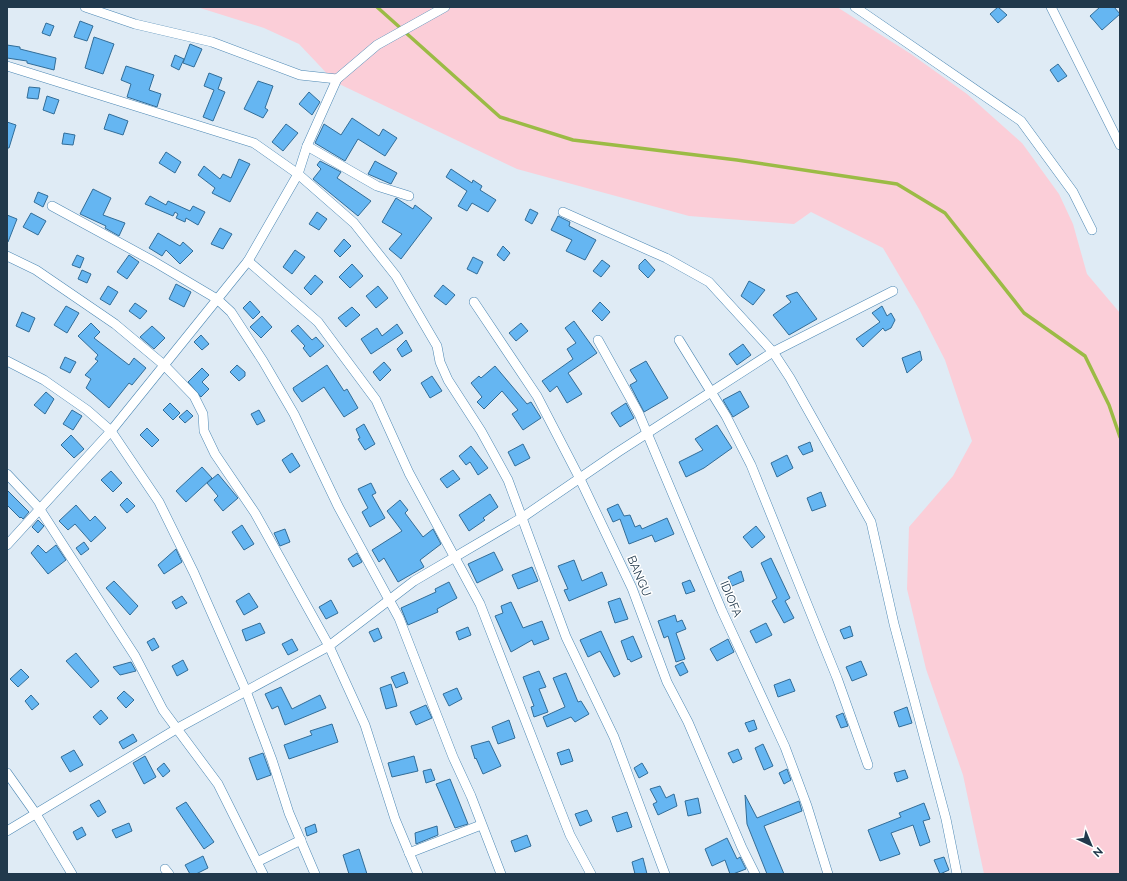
<svg xmlns="http://www.w3.org/2000/svg" width="1127" height="881" font-family="Raleway,sans-serif">
<rect width="100%" height="100%" fill="#dfebf5"/>
<polygon fill="#fbced8" points="197,7 837,7 911,54 967,94 1022,143 1059,194 1073,224 1087,274 1120,313 1120,874 984,874 963,775 926,669 907,589 909,527 953,476 972,441 945,360 919,309 883,248 811,212 794,224 689,216 517,169 335,82 299,44 264,28"/>
<g fill="none" stroke-linecap="round" stroke-linejoin="round">
<polyline stroke="#9bbb45" stroke-width="3.5" points="377,7 500,117 573,140 737,160 897,184 945,213 1024,313 1085,356 1109,405 1120,437"/>
</g>
<g fill="#65b6f2" stroke="#326d98">
<polygon points="998,7 1007,15 998,23 990,14"/>
<polygon points="1100,7 1114,7 1120,14 1102,30 1090,16"/>
<polygon points="80,21 93,26 87,41 74,37"/>
<polygon points="46,23 54,26 50,36 42,33"/>
<polygon points="94,37 114,44 103,74 85,68"/>
<polygon points="190,44 202,49 194,67 183,63"/>
<polygon points="7,45 20,47 20,49 56,58 54,70 27,63 27,61 7,58"/>
<polygon points="175,55 184,59 179,70 171,66"/>
<polygon points="1058,64 1067,76 1058,82 1050,70"/>
<polygon points="126,66 154,75 149,90 161,94 157,107 127,97 131,84 121,80"/>
<polygon points="209,73 222,78 218,89 225,92 213,121 203,117 214,90 204,86"/>
<polygon points="258,81 273,86 265,108 268,110 263,118 244,109"/>
<polygon points="29,87 40,88 38,99 27,98"/>
<polygon points="309,92 320,102 312,115 299,104"/>
<polygon points="47,96 59,100 54,114 43,110"/>
<polygon points="109,114 128,121 123,135 104,129"/>
<polygon points="352,118 379,136 383,129 397,138 385,156 358,139 345,161 315,143 324,124 341,135"/>
<polygon points="7,122 16,125 9,148 7,148"/>
<polygon points="286,124 298,133 283,151 272,142"/>
<polygon points="64,133 75,135 73,145 62,144"/>
<polygon points="166,152 181,162 175,173 159,163"/>
<polygon points="239,159 250,164 230,202 212,193 215,188 198,175 204,166 220,179 223,174 231,178"/>
<polygon points="320,161 341,172 337,178 371,201 358,216 313,179 321,169 317,165"/>
<polygon points="375,161 397,173 391,184 368,174"/>
<polygon points="451,169 472,183 473,180 482,186 480,190 496,200 488,212 472,203 467,211 458,206 467,191 446,177"/>
<polygon points="93,189 111,198 103,215 125,223 119,236 105,228 106,226 80,214"/>
<polygon points="38,192 48,196 43,207 34,202"/>
<polygon points="150,196 166,205 168,201 190,211 193,206 205,212 198,225 186,218 185,222 176,218 178,214 175,212 173,216 145,204"/>
<polygon points="396,198 413,209 415,205 432,218 401,259 389,249 402,234 382,222"/>
<polygon points="530,209 538,213 532,224 525,220"/>
<polygon points="317,212 327,219 319,230 309,224"/>
<polygon points="31,213 46,221 38,235 23,227"/>
<polygon points="7,215 17,219 8,242 7,242"/>
<polygon points="558,216 570,222 569,226 596,240 585,260 566,251 572,240 551,230"/>
<polygon points="220,228 232,234 223,249 211,244"/>
<polygon points="158,233 180,246 183,242 193,251 180,264 166,250 162,256 149,248"/>
<polygon points="344,239 351,246 340,257 334,251"/>
<polygon points="503,246 510,253 504,261 497,255"/>
<polygon points="295,250 305,257 292,274 283,267"/>
<polygon points="77,255 84,258 80,268 72,265"/>
<polygon points="129,255 139,262 127,279 117,272"/>
<polygon points="473,257 483,262 477,274 467,269"/>
<polygon points="645,259 655,270 648,278 639,269 639,265"/>
<polygon points="602,260 610,266 601,277 593,271"/>
<polygon points="352,264 363,276 350,288 339,277"/>
<polygon points="82,270 91,274 87,283 78,279"/>
<polygon points="315,275 323,282 311,295 304,288"/>
<polygon points="749,281 765,290 753,305 741,296"/>
<polygon points="176,284 191,292 184,307 169,299"/>
<polygon points="443,285 455,295 446,305 434,296"/>
<polygon points="108,286 118,292 110,305 100,299"/>
<polygon points="378,286 388,298 376,308 366,296"/>
<polygon points="797,292 817,319 789,335 773,315 791,302 786,296"/>
<polygon points="250,301 260,312 253,319 243,308"/>
<polygon points="600,302 610,312 602,321 592,311"/>
<polygon points="135,303 147,311 140,319 129,311"/>
<polygon points="66,306 79,313 67,333 54,325"/>
<polygon points="882,306 887,316 891,313 895,320 891,328 885,331 883,328 863,347 856,339 880,322 872,313"/>
<polygon points="352,307 360,315 346,327 338,318"/>
<polygon points="22,312 35,318 29,332 16,326"/>
<polygon points="262,316 272,327 261,338 250,327"/>
<polygon points="574,321 597,353 568,373 582,394 567,403 557,386 550,392 542,381 573,359 567,349 576,343 565,328"/>
<polygon points="91,323 100,332 94,338 129,365 134,358 146,368 132,385 129,383 109,408 86,388 91,379 85,375 98,361 95,359 98,355 78,336"/>
<polygon points="521,323 528,331 516,341 509,333"/>
<polygon points="397,324 403,333 371,354 361,339 377,328 382,336"/>
<polygon points="298,325 312,340 316,337 324,346 310,357 303,348 305,346 291,331"/>
<polygon points="152,326 165,338 154,349 140,337"/>
<polygon points="201,335 209,344 202,350 194,342"/>
<polygon points="406,340 412,351 402,357 397,349"/>
<polygon points="743,344 751,355 737,365 729,354"/>
<polygon points="920,351 922,360 907,373 902,358"/>
<polygon points="65,357 76,362 70,373 60,368"/>
<polygon points="646,361 668,398 644,412 630,385 637,381 630,370"/>
<polygon points="384,362 391,370 380,381 373,372"/>
<polygon points="237,365 245,372 245,376 239,381 230,372"/>
<polygon points="327,365 344,391 347,389 358,408 344,417 324,387 302,402 294,391 293,388"/>
<polygon points="495,366 527,404 531,402 541,418 523,430 512,414 518,410 502,391 484,409 477,402 482,397 471,383 479,376 481,378"/>
<polygon points="202,368 209,375 202,382 209,389 201,397 188,382"/>
<polygon points="432,376 442,391 430,398 421,383"/>
<polygon points="740,391 749,407 733,417 723,400"/>
<polygon points="46,392 54,399 45,414 34,405"/>
<polygon points="170,403 180,413 173,420 163,410"/>
<polygon points="626,403 634,418 620,427 611,413"/>
<polygon points="72,410 82,416 73,430 63,424"/>
<polygon points="187,410 193,416 185,423 179,417"/>
<polygon points="259,410 265,421 257,425 251,414"/>
<polygon points="364,424 375,444 365,450 358,439 360,438 356,429"/>
<polygon points="717,425 732,448 704,468 686,477 679,462 703,450 695,439"/>
<polygon points="147,428 159,440 152,447 140,435"/>
<polygon points="71,435 84,449 74,458 61,445"/>
<polygon points="810,442 813,451 803,455 798,447"/>
<polygon points="523,444 530,458 515,466 508,452"/>
<polygon points="471,446 488,468 478,475 470,462 466,465 459,456"/>
<polygon points="292,453 300,466 290,473 282,460"/>
<polygon points="787,455 793,468 777,477 771,463"/>
<polygon points="202,467 212,478 186,502 176,491"/>
<polygon points="453,470 460,479 447,488 440,479"/>
<polygon points="111,471 122,483 113,492 101,480"/>
<polygon points="218,474 238,498 223,511 214,500 218,496 207,483"/>
<polygon points="371,483 376,493 372,495 385,518 370,527 362,512 368,508 358,489"/>
<polygon points="7,490 29,512 23,519 21,517 20,518 7,505"/>
<polygon points="821,492 826,506 812,511 807,498"/>
<polygon points="490,494 498,507 483,518 485,520 469,531 459,515"/>
<polygon points="127,498 135,506 127,513 120,505"/>
<polygon points="400,500 408,510 405,513 423,537 433,529 441,544 420,560 424,567 398,582 384,558 379,562 372,550 402,531 387,511"/>
<polygon points="618,504 624,516 630,515 635,527 640,525 642,529 667,518 674,534 655,542 652,535 629,544 620,519 613,522 607,509"/>
<polygon points="76,505 90,521 95,516 106,528 91,542 75,524 68,530 59,521"/>
<polygon points="38,520 44,526 38,533 32,527"/>
<polygon points="242,525 254,544 244,550 232,532"/>
<polygon points="756,526 765,537 752,548 743,537"/>
<polygon points="285,529 290,542 280,546 274,533"/>
<polygon points="84,542 89,549 81,555 76,548"/>
<polygon points="38,545 46,553 56,545 66,560 48,574 31,553"/>
<polygon points="176,549 182,562 164,574 158,565"/>
<polygon points="494,552 503,570 477,583 468,564"/>
<polygon points="357,553 362,562 353,567 348,559"/>
<polygon points="771,558 790,598 785,601 794,618 784,623 772,601 777,598 761,563"/>
<polygon points="574,560 582,581 602,572 607,585 569,601 564,590 568,589 558,566"/>
<polygon points="532,567 538,581 518,589 512,575"/>
<polygon points="741,571 744,581 732,586 728,577"/>
<polygon points="690,580 695,591 686,594 682,583"/>
<polygon points="114,581 138,606 130,615 106,588"/>
<polygon points="449,582 457,598 437,609 438,612 408,625 401,608 436,592 435,589"/>
<polygon points="249,593 258,607 244,615 236,601"/>
<polygon points="182,596 187,603 176,609 172,602"/>
<polygon points="620,598 628,619 615,623 608,602"/>
<polygon points="331,600 338,613 326,619 319,607"/>
<polygon points="511,602 523,628 542,621 549,639 534,645 532,640 511,652 495,616 503,613 501,606"/>
<polygon points="675,615 677,622 682,620 686,629 676,633 685,659 676,662 668,636 664,638 658,621"/>
<polygon points="260,623 265,633 246,641 242,630"/>
<polygon points="766,623 772,635 756,643 750,631"/>
<polygon points="850,626 853,636 844,639 840,630"/>
<polygon points="468,627 471,635 459,640 456,632"/>
<polygon points="378,628 382,638 374,642 369,632"/>
<polygon points="601,631 620,674 614,677 600,651 588,657 580,640"/>
<polygon points="633,636 642,657 631,662 629,659 628,660 621,641"/>
<polygon points="154,638 159,647 152,651 147,642"/>
<polygon points="292,639 298,650 288,655 282,644"/>
<polygon points="728,639 734,652 717,661 710,649"/>
<polygon points="76,653 99,681 91,688 66,661"/>
<polygon points="183,660 188,670 177,676 172,666"/>
<polygon points="861,661 867,675 852,681 846,667"/>
<polygon points="131,662 136,671 120,675 113,667"/>
<polygon points="683,662 688,672 680,676 675,666"/>
<polygon points="21,669 29,677 18,687 10,679"/>
<polygon points="539,671 546,687 539,689 548,712 534,717 531,707 534,706 523,677"/>
<polygon points="404,672 408,683 396,688 391,677"/>
<polygon points="566,673 578,702 581,701 589,714 575,722 571,717 547,727 543,717 565,707 553,678"/>
<polygon points="790,679 795,691 778,697 774,685"/>
<polygon points="391,684 397,706 386,709 380,688"/>
<polygon points="281,687 292,709 320,695 326,708 285,725 278,706 272,709 265,694"/>
<polygon points="457,688 462,699 449,706 443,694"/>
<polygon points="124,691 134,700 126,708 117,698"/>
<polygon points="31,695 39,704 32,710 25,701"/>
<polygon points="426,705 432,718 416,725 410,712"/>
<polygon points="907,707 912,723 899,727 894,712"/>
<polygon points="101,710 108,718 100,725 93,717"/>
<polygon points="843,713 848,726 841,728 836,716"/>
<polygon points="509,720 515,738 498,744 492,727"/>
<polygon points="754,720 757,729 749,732 745,723"/>
<polygon points="332,724 338,742 289,759 284,745 312,735 310,731"/>
<polygon points="133,734 137,741 123,749 119,742"/>
<polygon points="489,741 501,766 483,774 476,758 475,759 471,746"/>
<polygon points="763,744 773,766 764,770 755,748"/>
<polygon points="569,749 573,761 561,765 557,753"/>
<polygon points="738,749 742,759 733,763 728,753"/>
<polygon points="74,750 83,765 70,772 61,757"/>
<polygon points="263,753 271,775 257,780 249,758"/>
<polygon points="145,756 156,777 144,784 133,763"/>
<polygon points="414,756 418,771 392,777 388,763"/>
<polygon points="164,763 170,771 163,777 157,769"/>
<polygon points="642,763 648,773 639,778 634,768"/>
<polygon points="431,769 435,780 426,783 423,771"/>
<polygon points="787,769 791,780 784,784 779,773"/>
<polygon points="905,770 908,778 897,782 894,773"/>
<polygon points="450,779 468,824 455,828 436,784"/>
<polygon points="660,786 666,798 674,794 677,806 658,815 653,804 657,802 650,789"/>
<polygon points="745,795 757,818 799,801 802,811 764,826 784,874 767,874 747,824"/>
<polygon points="698,798 701,813 688,816 685,801"/>
<polygon points="99,800 106,812 98,817 90,805"/>
<polygon points="186,802 214,842 204,849 176,808"/>
<polygon points="924,803 930,819 923,821 930,842 920,846 913,825 891,833 900,854 880,861 868,830 901,817 899,813"/>
<polygon points="587,810 592,821 580,826 575,814"/>
<polygon points="627,812 632,827 617,832 612,817"/>
<polygon points="129,823 132,831 116,838 112,830"/>
<polygon points="315,824 317,832 307,836 305,828"/>
<polygon points="437,826 438,835 416,844 415,833"/>
<polygon points="82,827 86,835 77,840 73,832"/>
<polygon points="527,835 531,846 515,852 511,841"/>
<polygon points="727,838 737,859 740,857 746,869 733,874 730,874 725,860 712,866 705,849"/>
<polygon points="359,849 367,874 349,874 343,855"/>
<polygon points="203,856 208,868 196,874 190,874 185,865"/>
<polygon points="944,857 949,870 940,874 934,860"/>
<polygon points="643,858 647,874 635,874 632,862"/>
</g>
<g fill="none" stroke-linecap="round" stroke-linejoin="round">
<g stroke="#4d88b4" stroke-width="10">
<g id="street">
<polyline points="85,7 135,24 212,42 300,75 337,79"/>
<polyline points="855,7 1021,121 1073,192 1092,230"/>
<polyline points="1051,7 1120,145"/>
<polyline points="7,66 254,143 298,174 354,223 396,276 437,346 440,362 448,380 481,431 508,480 566,637 614,737 665,874"/>
<polyline points="307,146 377,186 409,196"/>
<polyline points="52,206 153,261 217,299 231,312 263,361 294,414 338,506 399,618 453,757 471,796 501,874"/>
<polyline points="563,212 666,258 709,282 773,352 790,378 871,522 894,624 946,819 957,874"/>
<polyline points="7,256 36,270 115,324 164,365 194,396 203,414 204,431 215,454 255,513 329,646 365,725 395,819 418,874"/>
<polyline points="248,261 318,322 376,400 409,473 480,604 559,807 570,835 591,874"/>
<polyline points="474,302 537,396 580,479 632,588 667,682 688,722 742,848 755,874"/>
<polyline points="598,340 639,414 722,611 785,747 807,806 828,874"/>
<polyline points="679,340 726,416 751,465 837,678 868,765"/>
<polyline points="7,361 44,380 87,410 111,431 159,502 194,573 246,691 272,760 289,813 315,874"/>
<polyline points="7,474 39,508 135,656 163,710 218,784 263,874"/>
<polyline points="7,545 111,431 248,261 298,174 307,146 337,79 377,45 445,7"/>
<polyline points="7,773 36,814 72,874"/>
<polyline points="7,831 178,728 329,646 414,581 523,517 618,452 773,352 893,291"/>
<polyline points="409,853 481,825"/>
<polyline points="257,862 301,840"/>
<polyline points="165,869 169,874"/>
</g>
</g>
<use href="#street" stroke="#fff" stroke-width="9"/>
</g>
<g text-anchor="middle" stroke-width="3" stroke-linejoin="round" paint-order="stroke">
<g font-size="12" fill="#21394c" stroke="#fff">
<text transform="translate(639 576) rotate(67)" y="4">BANGU</text>
<text transform="translate(731 599) rotate(67)" y="4">IDIOFA</text>
</g>
</g>
<rect width="1127" height="881" fill="none" stroke="#21394c" stroke-width="16"/>
<g transform="translate(1091 845) rotate(136)" stroke="#ffffff" stroke-width="3" paint-order="stroke">
<path d="M0-3L7 15L0 10L-7 15Z" fill="#21394c"/>
<text y="-6" font-size="11" font-weight="bold" text-anchor="middle" fill="#21394c">N</text>
</g>
</svg>
